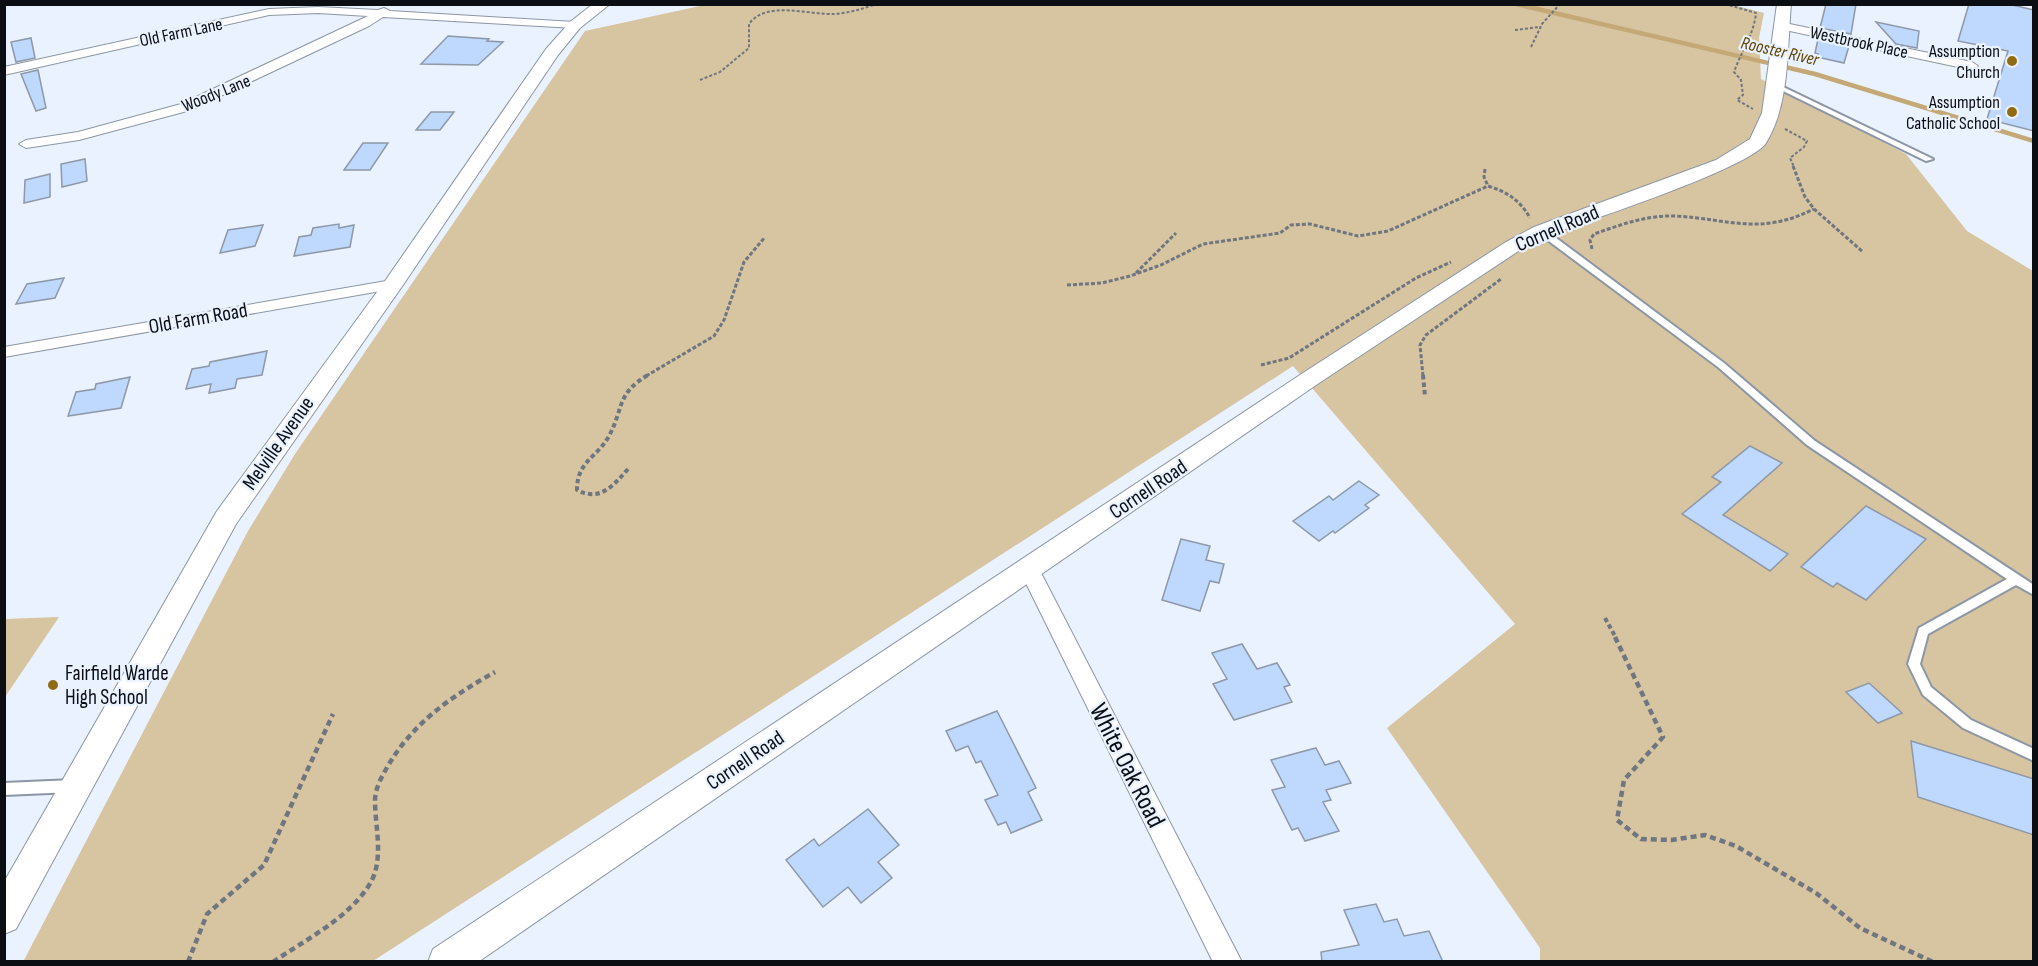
<svg xmlns="http://www.w3.org/2000/svg" width="2038" height="966" font-family="'Sofia Sans Condensed',sans-serif">
<rect width="100%" height="100%" fill="#eaf2ff"/>
<g fill="#d7c4a1">
<polygon points="709,4 1733,5 1764,13 1759,38 1761,79 1906,154 1967,231 2033,271 2033,961 1540,961 1540,948 1387,728 1515,624 1293,366 373,961 23,962 248,531 295,454 585,31"/>
<polygon points="59,617 5,697 5,619"/>
</g>
<g fill="none" stroke-linecap="round" stroke-linejoin="round">
<polyline stroke="#c4a976" stroke-width="4.5" points="1516,4 1815,74 2034,141"/>
</g>
<g fill="#bfd8fe" stroke="#8e98a7" stroke-width="1.5">
<polygon points="1826,4 1856,4 1851,34 1820,28"/>
<polygon points="1969,4 2008,4 2034,10 2034,131 1987,119 2008,51 1958,41"/>
<polygon points="1876,22 1919,31 1917,48 1896,44"/>
<polygon points="448,36 489,39 487,41 503,42 478,65 421,64"/>
<polygon points="31,38 35,58 16,62 11,42"/>
<polygon points="1818,39 1849,46 1844,63 1817,57 1818,54 1815,53"/>
<polygon points="38,70 46,108 36,111 21,74"/>
<polygon points="431,112 454,112 440,130 416,130"/>
<polygon points="363,143 388,143 370,170 344,170"/>
<polygon points="85,159 87,181 62,187 61,164"/>
<polygon points="50,174 50,197 24,203 25,180"/>
<polygon points="339,224 339,228 354,225 350,247 294,256 299,237 311,235 313,228"/>
<polygon points="263,225 255,246 220,253 228,230"/>
<polygon points="64,278 55,298 16,304 27,284"/>
<polygon points="267,351 262,375 237,379 235,388 209,393 211,384 186,389 192,369 209,366 210,362"/>
<polygon points="130,377 121,408 68,416 76,392 95,389 96,384"/>
<polygon points="1750,446 1782,463 1723,515 1788,554 1770,571 1682,514 1721,482 1712,477"/>
<polygon points="1359,481 1379,495 1365,505 1369,508 1335,533 1333,531 1319,541 1293,521 1329,496 1333,500"/>
<polygon points="1866,506 1926,539 1866,600 1837,583 1833,587 1801,567"/>
<polygon points="1181,539 1210,546 1206,560 1224,564 1219,583 1210,581 1200,611 1162,600"/>
<polygon points="1242,644 1257,669 1277,663 1290,685 1284,687 1292,702 1234,720 1213,684 1227,679 1212,653"/>
<polygon points="1869,683 1902,713 1878,723 1846,692"/>
<polygon points="997,711 1036,788 1028,792 1042,820 1011,833 1006,822 998,825 985,800 998,795 981,761 976,763 968,746 956,751 946,731"/>
<polygon points="1911,741 2034,779 2034,835 1918,797"/>
<polygon points="1316,748 1325,765 1339,761 1351,783 1326,790 1331,800 1323,802 1339,831 1305,841 1298,828 1292,830 1272,790 1285,787 1271,760"/>
<polygon points="868,809 899,845 878,862 892,878 861,903 848,887 823,907 786,860 814,839 819,846"/>
<polygon points="1376,904 1384,922 1397,919 1404,936 1429,931 1443,962 1322,962 1321,952 1359,945 1344,910"/>
</g>
<g fill="none" stroke-linecap="round" stroke-linejoin="round">
<g stroke="#8c96a4" stroke-width="4">
<g id="service">
<polygon points="1773,84 1777,84 1933,159 1926,161 1773,86"/>
<polygon points="1538,229 1544,229 1724,363 1815,441 2034,585 2034,595 2016,585 1928,634 1920,664 1931,687 1971,720 2034,749 2034,761 1963,728 1923,695 1908,664 1919,628 2007,579 1807,445 1718,367 1538,233"/>
<polygon points="73,780 78,782 80,786 78,790 73,792 4,795 4,783"/>
</g>
</g>
<g stroke="#8c96a4" stroke-width="2">
<g id="minor">
<polygon points="318,7 378,10 384,8 390,11 575,22 581,25 575,28 383,17 369,26 191,110 79,140 26,148 19,144 26,140 78,132 181,104 368,16 318,13 269,15 4,75 4,67 269,9"/>
<polygon points="1780,22 1972,62 1978,66 1972,70 1776,28 1774,26"/>
<polygon points="392,280 400,285 398,288 4,357 4,347"/>
<polygon points="1029,561 1036,563 1039,569 1242,962 1213,962 1019,569 1022,563"/>
</g>
</g>
<g stroke="#8c96a4" stroke-width="2">
<g id="tertiary">
<polygon points="593,4 610,4 580,28 558,55 403,285 236,524 16,929 4,934 4,882 217,511 385,281 546,49 570,22"/>
<path d="M1777 4H1791C1787 49 1790 104 1766 143 1750 168 1585 222 1548 235L1520 250 1319 383 478 962H428L433 949 1303 373 1506 242 1534 227 1716 160 1750 139 1762 113Z"/>
</g>
</g>
<g stroke="#70767f" stroke-width="2" stroke-dasharray="3 2" stroke-linecap="butt">
<path d="M1725 4 1756 13C1754 34 1741 52 1734 72L1741 80 1743 95 1737 100 1753 109"/>
<polyline points="1515,30 1540,27"/>
<polyline points="1531,47 1542,24 1560,4"/>
<path d="M700 80 720 72 749 48V24C766 0 808 15 834 14 849 13 862 9 876 4"/>
<polyline points="1785,129 1807,141 1804,147 1790,158 1794,167"/>
</g>
<g stroke="#70767f" stroke-width="3" stroke-dasharray="4 2" stroke-linecap="butt">
<polyline points="1793,166 1805,197 1814,209 1863,252"/>
<path d="M1485 169 1484 177 1488 186C1507 192 1520 200 1530 218"/>
<path d="M1592 249 1590 240 1594 234C1620 225 1646 215 1675 216 1730 219 1760 236 1814 209"/>
<polyline points="1136,273 1176,233"/>
<polyline points="1067,285 1102,283 1130,276 1161,265 1203,244 1280,233 1291,225 1310,224 1358,236 1388,231 1488,186"/>
<polyline points="1261,365 1289,358 1416,278 1451,262"/>
<polyline points="646,376 714,336 724,320 744,262 765,237"/>
<polyline points="1423,376 1420,345 1426,335 1501,279"/>
</g>
<g stroke="#70767f" stroke-width="4" stroke-dasharray="4.5 3" stroke-linecap="butt">
<polyline points="1423,375 1425,396"/>
<path d="M628 469C613 486 600 502 577 490 577 461 597 458 609 436 624 408 616 394 648 375"/>
<polyline points="1605,618 1616,638"/>
</g>
<g stroke="#70767f" stroke-width="4.5" stroke-dasharray="6 4" stroke-linecap="butt">
<polyline points="1615,637 1663,737 1624,780 1617,820 1641,839 1671,840 1705,835 1736,846 1816,893 1860,928 1933,962"/>
<polyline points="188,962 207,914 264,865 333,714"/>
<path d="M273 962C305 940 351 917 371 882 384 858 375 826 375 801 375 790 380 780 385 771 410 725 450 697 495 672"/>
</g>
<use href="#service" fill="#fff" fill-rule="evenodd"/>
<use href="#minor" fill="#fff" fill-rule="evenodd"/>
<use href="#tertiary" fill="#fff" fill-rule="evenodd"/>
</g>
<g fill="#916b12" stroke="#eaf2ff" stroke-width="2">
<circle cx="2012" cy="61" r="6"/>
<circle cx="2012" cy="112" r="6"/>
<circle cx="53" cy="685" r="6"/>
</g>
<g text-anchor="middle" stroke-width="4.5" stroke-linejoin="round" paint-order="stroke">
<g font-size="18" fill="#0b0f14" stroke="#eaf2ff">
<text transform="translate(181 32) rotate(-12)" y="6">Old Farm Lane</text>
<text transform="translate(1859 42) rotate(12)" y="6">Westbrook Place</text>
<text transform="translate(216 93) rotate(-22)" y="6">Woody Lane</text>
</g>
<g font-size="18" font-style="italic" fill="#614603" stroke="#eaf2ff">
<text transform="translate(1780 51) rotate(13)" y="6">Rooster River</text>
</g>
<g font-size="18" fill="#0b0f14" stroke="#eaf2ff" text-anchor="end">
<text x="2000" y="57">Assumption<tspan x="2000" dy="21">Church</tspan></text>
<text x="2000" y="108">Assumption<tspan x="2000" dy="21">Catholic School</tspan></text>
</g>
<g font-size="21" fill="#0b0f14" stroke="#eaf2ff">
<text transform="translate(1557 228) rotate(-23)" y="7">Cornell Road</text>
<text transform="translate(198 318) rotate(-10)" y="7">Old Farm Road</text>
<text transform="translate(278 443) rotate(-55)" y="7">Melville Avenue</text>
<text transform="translate(1148 489) rotate(-34)" y="7">Cornell Road</text>
<text transform="translate(745 760) rotate(-34)" y="7">Cornell Road</text>
</g>
<g font-size="21" fill="#0b0f14" stroke="#eaf2ff" text-anchor="start">
<text x="65" y="680">Fairfield Warde<tspan x="65" dy="24">High School</tspan></text>
</g>
<g font-size="26" fill="#0b0f14" stroke="#eaf2ff">
<text transform="translate(1128 765) rotate(63)" y="9">White Oak Road</text>
</g>
</g>
<rect width="2038" height="966" fill="none" stroke="#0b0f14" stroke-width="12"/>
</svg>
